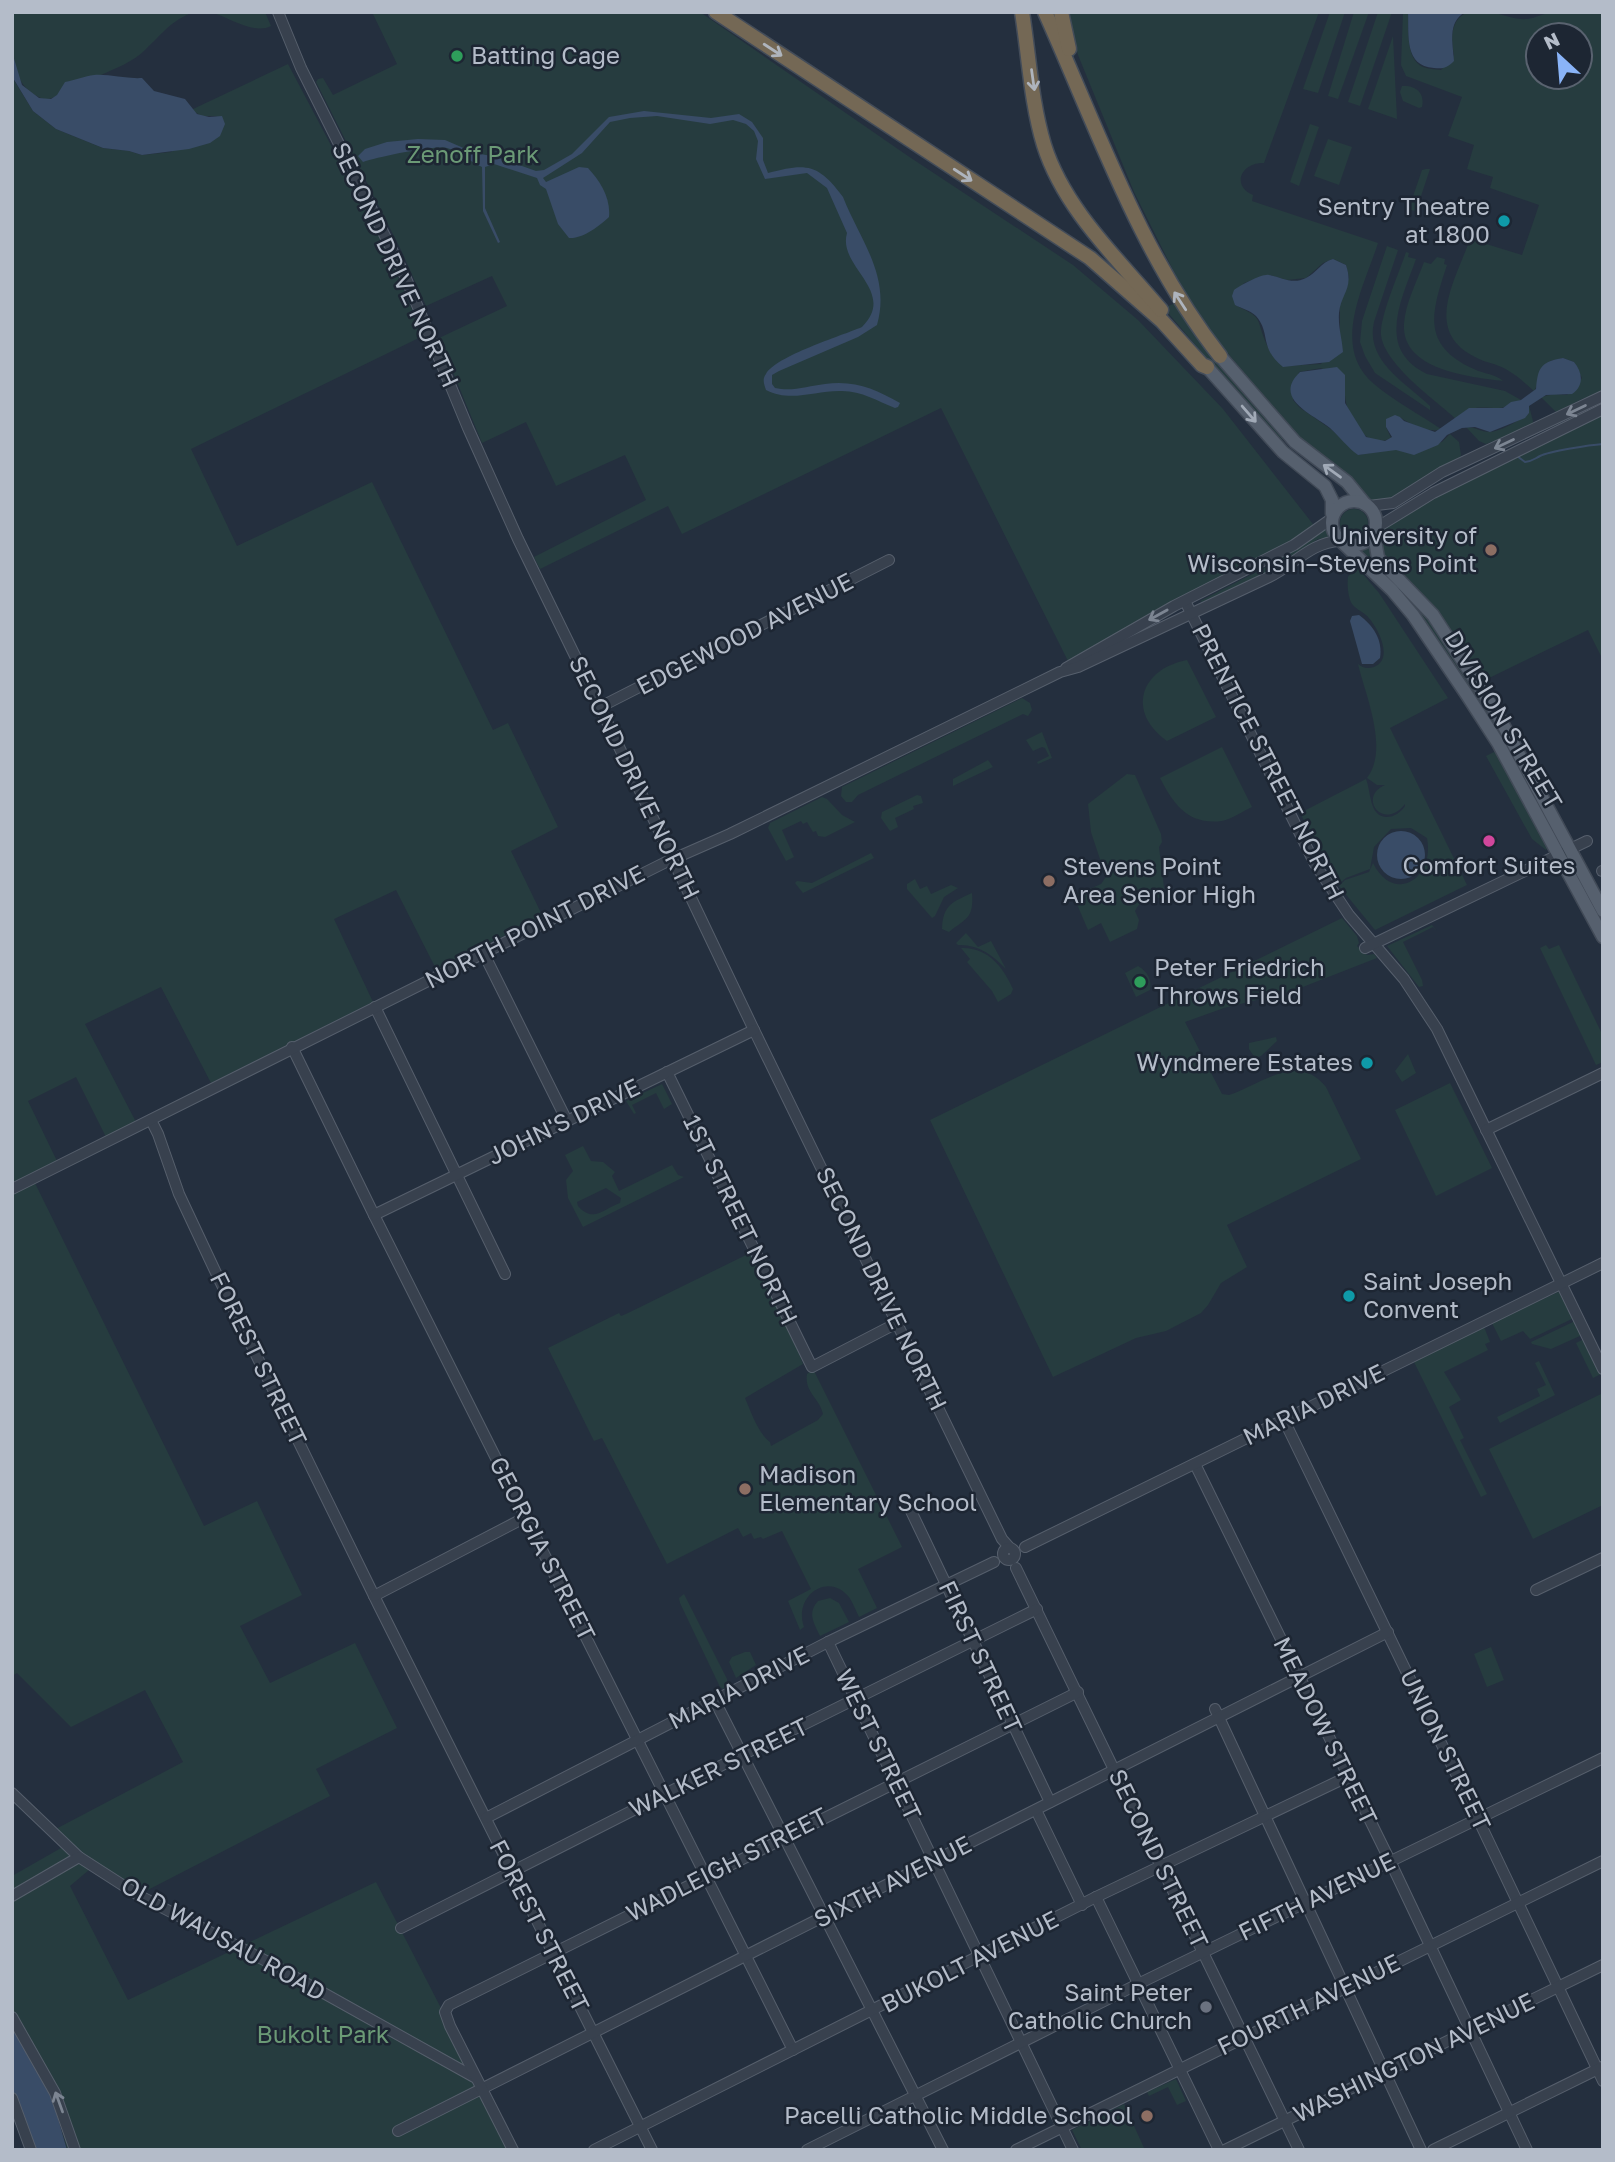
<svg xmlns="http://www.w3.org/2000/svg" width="1615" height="2162" font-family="'Golos Text',sans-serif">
<rect width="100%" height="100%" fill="#242f3e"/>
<g fill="#263c3f" fill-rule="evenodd">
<path d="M12 12H194C170 21 163 33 145 50 133 62 116 68 101 75H95C82 82 67 93 52 98 45 101 38 97 32 93 8 76 12 39 12 12Z"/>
<path d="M210 12H265L271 26C253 35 229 17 210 12Z"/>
<polygon points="372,12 700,12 908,156 1073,265 1138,320 1223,409 1316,528 1068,661 941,408 682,534 668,506 540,569 534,557 646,500 625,455 556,486 526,422 482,443 439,338 507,306 492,276 426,306 401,250 316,82 318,79 323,78 333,95 397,64"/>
<path d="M1067 12H1319L1264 163C1241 162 1231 186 1253 195L1252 201 1378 243C1364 287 1330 347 1374 384 1394 401 1419 414 1441 429 1431 434 1409 424 1400 417L1386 427 1391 438C1364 452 1343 411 1345 389L1321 368 1299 372 1293 400 1299 407 1332 430 1358 455 1442 442 1450 434 1459 442 1461 455 1458 460 1388 501H1371L1303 443 1214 337 1181 286 1134 192 1078 55ZM1333 259 1346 265 1349 277 1340 303V337L1321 364 1283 366C1278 359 1269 351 1266 343 1255 316 1264 319 1235 305L1244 283 1269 275 1287 280 1306 278 1323 263Z"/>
<polygon points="1330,12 1345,12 1318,93 1303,89"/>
<polygon points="1354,12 1369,12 1338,99 1328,96"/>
<polygon points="1378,12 1392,12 1360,106 1348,102"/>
<path d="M1403 12H1408C1409 28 1405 59 1423 67 1428 69 1435 69 1441 70L1454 55C1447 23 1460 4 1494 13 1505 15 1516 20 1527 19 1536 18 1544 13 1553 12 1569 10 1587 12 1603 12V393L1582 399 1556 412 1541 397 1554 394 1567 395 1582 378 1574 362 1563 358 1550 361 1534 391C1524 382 1512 371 1499 366 1492 363 1485 362 1479 359 1421 333 1455 282 1470 239L1522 255 1539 205 1490 188 1493 177 1467 169 1474 145 1448 136 1462 97 1406 76 1401 65ZM1538 35H1580V77H1538Z"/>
<polygon points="1393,36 1397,119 1368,109"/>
<polygon points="288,64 389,255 423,336 191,449 237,546 372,482 493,730 508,723 558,827 511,851 543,917 436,969 396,890 334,919 373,1002 211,1083 161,987 85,1024 136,1122 106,1137 76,1077 28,1101 57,1161 31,1175 204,1526 257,1501 302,1595 240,1626 270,1683 355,1643 397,1728 316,1769 330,1796 138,1895 52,1831 183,1762 145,1690 71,1727 17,1673 12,1676 12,77 33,111 56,129 103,148 129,151 142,155 171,152 217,116 202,116 191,110"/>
<path d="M1402 86C1416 85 1425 93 1422 107L1419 108 1403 101 1400 92Z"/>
<polygon points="1310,124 1319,127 1299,186 1290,182"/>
<polygon points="1328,139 1352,147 1339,185 1314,176"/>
<polygon points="1426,169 1430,169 1416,211 1411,210 1410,205 1422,170"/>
<path d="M1387 246 1398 250 1374 322C1365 361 1406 383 1430 406V410L1375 373 1365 356 1360 342 1362 321Z"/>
<path d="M1406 252 1409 253 1408 257 1416 259C1402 299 1375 349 1427 374L1505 391 1521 400C1514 402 1506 408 1499 408 1479 408 1472 404 1456 419 1434 399 1378 360 1381 330 1383 309 1399 273 1406 252Z"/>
<path d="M1437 257 1445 259 1444 264 1447 265C1432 311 1420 345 1474 369 1484 374 1496 374 1503 381 1470 377 1401 370 1404 324 1405 304 1417 281 1424 262L1431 264Z"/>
<polygon points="1176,303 1285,437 1279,443 1168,313 1166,309 1168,306"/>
<path d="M1529 406 1533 421 1532 426 1486 444 1479 441 1466 427C1475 427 1481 432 1490 432 1503 431 1519 420 1529 413Z"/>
<path d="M1603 409V660L1588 630 1483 681 1383 557C1379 540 1378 535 1391 522Z"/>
<circle cx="1354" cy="523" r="14"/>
<polygon points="1328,525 1332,537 1318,539 1276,569 1202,602 1200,601 1266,567 1318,535"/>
<polygon points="1370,543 1371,552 1412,597 1439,632 1499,729 1500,735 1473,697 1353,549 1361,549"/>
<path d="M1356 566 1379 593 1448 698 1390 728 1467 885 1375 930 1339 886 1345 880 1369 872 1373 863C1393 904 1435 880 1427 838L1411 828 1391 829 1374 847 1370 869 1346 878 1339 884 1300 813 1366 779C1371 791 1369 816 1386 817 1395 817 1401 812 1405 806V804C1383 832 1357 797 1385 785H1377L1367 778C1389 749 1366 697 1358 664 1363 668 1367 669 1374 667 1395 659 1377 625 1366 615 1361 611 1356 609 1352 604 1348 597 1347 585 1348 577Z"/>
<path d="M1187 660 1216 717 1167 741C1126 712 1140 669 1187 660Z"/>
<polygon points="1022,698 1030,703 1032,710 1028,716 1023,714 858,795 852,802 846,802 841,796 842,787"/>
<polygon points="1042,732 1052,758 1038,764 1037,762 1049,756 1045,748 1042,747 1033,751 1026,740"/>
<path d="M1222 747 1252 807C1243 811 1232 819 1222 821 1188 825 1174 805 1160 778Z"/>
<polygon points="1494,752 1499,755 1549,845 1546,850 1532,839 1486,756"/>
<polygon points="988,760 993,767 953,786 953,779"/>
<path d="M1127 774 1135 775 1161 834 1162 842 1159 847 1165 895 1163 898C1150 897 1141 899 1135 911L1139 920 1137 929 1110 942 1101 923 1088 930 1076 902 1078 894 1101 884 1106 877 1091 832 1088 804Z"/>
<polygon points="917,795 921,796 923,803 913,806 914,809 895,818 898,827 890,831 881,818 882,812"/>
<polygon points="822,797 827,799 842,815 855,822 825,837 818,836 816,831 813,832 807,822 803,824 801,821 782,830 794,857 786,861 768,828 770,823"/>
<polygon points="871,853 874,858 803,893 795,883 797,881 812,883"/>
<polygon points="915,879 920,889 927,886 931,894 951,885 958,888 944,897 935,916 932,918 907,889 907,884"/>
<path d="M972 893C974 919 966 918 949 932L942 929C943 904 953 902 972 893Z"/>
<path d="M1342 918 1357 936 1359 943 1357 946 1367 955 1374 954 1377 958 1290 992 1224 1008 1185 1022 1222 1094 1229 1095C1261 1084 1298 1052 1326 1087L1361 1159 1227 1225 1247 1267 1221 1283 1208 1305 1201 1313 1166 1331 1136 1338 1053 1377 930 1120Z"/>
<polygon points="1432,925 1437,931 1433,927 1403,942 1422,980 1423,986 1419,987 1387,946"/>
<path d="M966 933 978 947 991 941 1006 969C994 956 978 944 958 945L956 943Z"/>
<polygon points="1546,945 1549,949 1559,945 1603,1036 1603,1062 1596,1065 1540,948"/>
<path d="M961 948C988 947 1003 967 1013 989L1011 994 998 1002 992 991 967 962 970 959Z"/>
<path d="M1138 966C1148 972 1152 980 1150 990L1136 997 1125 973Z"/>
<polygon points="1276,1037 1277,1041 1261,1056 1255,1058 1249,1049 1249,1043"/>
<polygon points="1408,1054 1416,1073 1402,1082 1395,1071"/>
<polygon points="1450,1083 1492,1168 1436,1196 1395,1110"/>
<polygon points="662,1084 672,1104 664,1109 656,1093 632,1105 636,1113 634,1114 626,1101"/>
<path d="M583 1146 591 1161 603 1162 615 1172 612 1176 619 1191 672 1165 678 1175 684 1177 583 1227 568 1198 566 1180 573 1171 565 1155ZM606 1188 621 1198 620 1203C604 1208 594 1224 578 1206L577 1202Z"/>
<path d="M750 1249 791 1333 803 1364 745 1398C751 1412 758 1433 770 1442L771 1446 818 1420 823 1414C820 1399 804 1392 807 1374L813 1369 902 1547 858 1569 877 1608 859 1617C856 1611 853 1603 849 1597 828 1571 793 1596 804 1627L800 1630 788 1601 811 1589 782 1531 763 1539 761 1537 754 1539 751 1533 743 1537 738 1528 667 1564 602 1438 594 1441 548 1348 619 1313 621 1316 626 1314 746 1255 745 1251Z"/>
<polygon points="1558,1292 1560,1293 1574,1318 1530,1339 1523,1331 1501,1341 1492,1323"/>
<polygon points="1575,1321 1582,1335 1551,1349 1532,1344 1531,1342"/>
<polygon points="1484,1327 1490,1342 1485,1344 1488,1350 1444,1372 1461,1400 1449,1407 1464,1438 1460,1440 1487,1494 1481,1497 1414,1362"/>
<polygon points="1584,1339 1601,1374 1593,1378 1576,1343"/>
<polygon points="1539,1361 1555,1395 1500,1423 1497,1417 1540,1396 1537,1389 1546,1385 1535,1363"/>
<polygon points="1601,1394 1603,1398 1603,1505 1533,1539 1489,1449"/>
<polygon points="684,1594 727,1679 727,1686 723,1689 720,1687 680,1603 679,1598"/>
<path d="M830 1598 839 1603 849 1622 820 1636C814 1623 807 1613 818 1601Z"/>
<polygon points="1491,1647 1504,1680 1487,1687 1474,1654"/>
<polygon points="745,1652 750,1652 756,1665 736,1678 729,1662 732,1657"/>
<polygon points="61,1848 89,1870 70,1886 128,2000 376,1882 442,2010 508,2150 67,2150 58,2115 44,2082 12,2027 12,1876"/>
<polygon points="1176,2079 1186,2101 1177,2105 1168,2087 1149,2096 1147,2092"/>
<polygon points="1124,2104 1145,2150 1082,2150 1072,2130"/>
</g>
<g fill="#394c67">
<path d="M1408 12H1465C1447 23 1453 43 1454 61 1447 68 1443 69 1434 68 1404 66 1409 35 1408 12Z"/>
<path d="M12 52 22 85 39 98 51 99 57 95 65 82C75 80 85 76 94 75 110 74 126 79 142 78L154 91 185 99 197 114 209 117 222 116 225 124 220 136 210 143 189 149 142 155 129 151 103 148 56 129 33 111 13 78Z"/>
<path d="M644 111 711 118 739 114 752 122 763 138V160L768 173C806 163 818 163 843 197 860 240 891 276 877 325L858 337 779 371 772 375V384L775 388C792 392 808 386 825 384 855 380 875 389 900 403L898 407 895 408C877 401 862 391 842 391 816 390 791 403 766 390 764 384 762 379 766 374 776 356 841 336 862 327 898 291 837 267 847 233L827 188 807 173 765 179 756 159 758 141 754 131 746 124 733 120 710 124 657 116 630 118 610 122 582 153 543 178 546 182 579 167 588 168C600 181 611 198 609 217 599 226 583 239 569 238L558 224 546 189 540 185 537 178 494 164 485 167V208L500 242 498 243 483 211 482 167C470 162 459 151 447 148 433 145 378 157 363 162L358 156 365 149 387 142 418 139 445 140 475 153 497 157 536 171 544 170 572 154 609 117Z"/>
<path d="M1333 259 1346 265C1354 289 1341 293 1339 313 1338 327 1342 338 1343 352L1329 362 1283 367C1259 348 1271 333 1256 316 1251 311 1241 308 1235 305L1232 296 1234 290C1239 286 1263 273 1269 275 1282 277 1292 285 1306 278 1317 273 1321 262 1333 259Z"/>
<path d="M1563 358 1574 362C1583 373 1584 386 1572 394L1546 395 1529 406V413L1525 418 1490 432 1475 427 1462 428 1447 435 1438 445 1414 455 1396 450 1358 455C1347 447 1340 437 1330 428 1313 414 1272 399 1300 372L1337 367 1345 375V403L1366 437 1385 441 1392 437 1386 427V419L1395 415 1400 417 1404 421 1435 432 1469 408H1503L1511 402 1521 400 1536 389C1538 368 1540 362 1563 358Z"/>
<path d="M1359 615C1373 625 1383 640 1380 658L1373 664H1362L1350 621 1352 616Z"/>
<circle cx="1401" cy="855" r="24"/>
<polygon points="12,2027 51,2094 67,2150 36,2150 12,2087"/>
</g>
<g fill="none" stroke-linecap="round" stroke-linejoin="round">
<path stroke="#394c67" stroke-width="2" d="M1517 456 1525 462C1533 461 1534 459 1540 456 1550 451 1590 445 1603 444"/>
<g stroke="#565f6c" stroke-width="12">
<g id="minor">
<polyline points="278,12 301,68 405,276 468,428 518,539 600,707 754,1030 1002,1539 1010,1548"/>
<polyline points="1369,506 1393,503 1442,472 1603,396"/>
<polyline points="1376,528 1433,493 1603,409"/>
<polyline points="1185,601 1315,864 1349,915 1404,979 1437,1029 1603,1369"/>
<polyline points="1066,668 1174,606 1294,545 1331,519"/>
<polyline points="600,707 889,560"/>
<polyline points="1602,871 1603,871"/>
<polyline points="1365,948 1587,841"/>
<polyline points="483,952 567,1121"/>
<polyline points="375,1007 505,1274"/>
<polyline points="292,1047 374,1215 793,2050"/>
<polyline points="667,1072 812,1367 897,1323"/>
<polyline points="151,1120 158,1134 179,1194 217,1275 379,1606 652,2150"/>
<polyline points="1486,1130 1603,1073"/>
<path d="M12 1189 664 863 730 834 1060 672 1078 667C1142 637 1205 607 1269 577 1294 565 1311 542 1340 541"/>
<polyline points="374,1215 754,1030"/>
<polyline points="1284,1420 1478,1819 1603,2081"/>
<polyline points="1195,1464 1390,1861 1527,2150"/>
<polyline points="911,1511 1050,1802"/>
<polyline points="1025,1547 1603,1263"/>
<circle cx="1009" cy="1554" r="6"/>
<polyline points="1016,1568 1299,2150"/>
<polyline points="1536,1590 1603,1558"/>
<polyline points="374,1596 526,1517"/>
<polyline points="828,1642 1073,2150"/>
<polyline points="715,1701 943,2150"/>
<polyline points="1215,1709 1421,2150"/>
<polyline points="12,1793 79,1857 138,1895 268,1962 474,2077"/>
<polyline points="1036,1810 1082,1905"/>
<polyline points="486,1818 828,1642 994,1562"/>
<polyline points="12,1896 79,1857"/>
<polyline points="1096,1897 1219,2150"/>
<polyline points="401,1928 742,1755 1037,1609"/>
<polyline points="12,2017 55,2093 75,2150"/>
<polyline points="12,2098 31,2150"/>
<polyline points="398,2131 1388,1632"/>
<polyline points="513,2150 450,2026 445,2012 449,2005 1078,1692"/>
<polyline points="594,2150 1096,1897 1347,1777"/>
<polyline points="807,2150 1138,1984 1603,1758"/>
<polyline points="1016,2150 1603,1861"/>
<polyline points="1225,2150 1603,1965"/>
<polyline points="1433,2150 1602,2067"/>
</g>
</g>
<g stroke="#414a57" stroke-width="15">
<g id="major">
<polyline points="1220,356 1295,442 1347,482 1365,504"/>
<polyline points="1207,367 1283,452 1325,486 1332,500 1332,514"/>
<circle cx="1354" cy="523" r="22"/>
<polyline points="1374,534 1378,558 1433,615 1499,717 1603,911"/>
<polyline points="1343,543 1392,590 1413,615 1467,695 1498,743 1603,937"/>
</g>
</g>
<g stroke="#434c59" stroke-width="17">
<g id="highway">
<polyline points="716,12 1090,258 1162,321 1202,365 1207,367"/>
<path d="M1022 12C1029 56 1031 102 1044 145 1064 209 1118 259 1161 310"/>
<path d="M1045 12C1098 130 1140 254 1220 356"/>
<polyline points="1061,12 1069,49"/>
</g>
</g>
<use href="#minor" stroke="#38414e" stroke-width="10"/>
<use href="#major" stroke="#56606e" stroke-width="12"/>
<use href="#highway" stroke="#746855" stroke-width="14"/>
</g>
<defs><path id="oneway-shaft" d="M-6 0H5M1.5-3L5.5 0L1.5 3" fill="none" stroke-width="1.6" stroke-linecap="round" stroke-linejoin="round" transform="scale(1.75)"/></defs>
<g stroke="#aeb4bd">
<use href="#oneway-shaft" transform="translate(773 50) rotate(33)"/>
<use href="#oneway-shaft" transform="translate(1033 80) rotate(82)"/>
<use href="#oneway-shaft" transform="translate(963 175) rotate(33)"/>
<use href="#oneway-shaft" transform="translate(1180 301) rotate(-123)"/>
</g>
<g stroke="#7c8592">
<use href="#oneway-shaft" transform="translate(1576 410) rotate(154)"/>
<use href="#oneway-shaft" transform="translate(1504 444) rotate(155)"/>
<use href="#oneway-shaft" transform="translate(1158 615) rotate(151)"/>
<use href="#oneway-shaft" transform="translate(59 2102) rotate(-110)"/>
</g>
<g stroke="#a1aab7">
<use href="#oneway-shaft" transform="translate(1249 414) rotate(49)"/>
<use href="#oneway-shaft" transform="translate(1332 471) rotate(-144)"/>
</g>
<g fill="#2e9e5b" stroke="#1d2633" stroke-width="2.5">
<circle cx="457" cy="56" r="7"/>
<circle cx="1140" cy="982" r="7"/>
</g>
<g fill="#0f9aa8" stroke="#1d2633" stroke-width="2.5">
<circle cx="1504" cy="221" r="7"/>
<circle cx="1367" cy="1063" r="7"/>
<circle cx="1349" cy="1296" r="7"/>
</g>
<g fill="#8d6e63" stroke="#1d2633" stroke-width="2.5">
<circle cx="1491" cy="550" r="7"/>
<circle cx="1049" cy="881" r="7"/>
<circle cx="745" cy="1489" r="7"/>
<circle cx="1147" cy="2116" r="7"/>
</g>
<circle fill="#d1479c" stroke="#1d2633" stroke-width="2.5" cx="1489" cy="841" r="7"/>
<circle fill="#6b7280" stroke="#1d2633" stroke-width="2.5" cx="1206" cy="2007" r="7"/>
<g text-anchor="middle" stroke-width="5" stroke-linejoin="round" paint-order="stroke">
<g font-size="24" fill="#b4bcc9" stroke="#1d2633" text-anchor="start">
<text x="471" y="64">Batting Cage</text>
<text x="1490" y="215" text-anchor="end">Sentry Theatre<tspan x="1490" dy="28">at 1800</tspan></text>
<text x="1477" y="544" text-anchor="end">University of<tspan x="1477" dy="28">Wisconsin–Stevens Point</tspan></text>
<text x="1489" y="874" text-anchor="middle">Comfort Suites</text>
<text x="1063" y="875">Stevens Point<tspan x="1063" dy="28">Area Senior High</tspan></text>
<text x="1154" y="976">Peter Friedrich<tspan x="1154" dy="28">Throws Field</tspan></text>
<text x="1353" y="1071" text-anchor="end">Wyndmere Estates</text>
<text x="1363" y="1290">Saint Joseph<tspan x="1363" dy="28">Convent</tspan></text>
<text x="759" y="1483">Madison<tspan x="759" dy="28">Elementary School</tspan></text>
<text x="1192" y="2001" text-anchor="end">Saint Peter<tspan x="1192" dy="28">Catholic Church</tspan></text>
<text x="1133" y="2124" text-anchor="end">Pacelli Catholic Middle School</text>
</g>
<g font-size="24" fill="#6b9a76" stroke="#1d2633">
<text x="473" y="163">Zenoff Park</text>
<text x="323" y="2043">Bukolt Park</text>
</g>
<g font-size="24" fill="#b4bcc9" stroke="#1d2633">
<text transform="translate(395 265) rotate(65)" y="8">SECOND DRIVE NORTH</text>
<text transform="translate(745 634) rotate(-27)" y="8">EDGEWOOD AVENUE</text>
<text transform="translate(1503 720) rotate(59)" y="8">DIVISION STREET</text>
<text transform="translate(1268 762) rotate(63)" y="8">PRENTICE STREET NORTH</text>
<text transform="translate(634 778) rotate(64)" y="8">SECOND DRIVE NORTH</text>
<text transform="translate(535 927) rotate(-27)" y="8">NORTH POINT DRIVE</text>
<text transform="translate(564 1122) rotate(-26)" y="8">JOHN'S DRIVE</text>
<text transform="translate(740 1220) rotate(64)" y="8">1ST STREET NORTH</text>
<text transform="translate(881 1289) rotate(64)" y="8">SECOND DRIVE NORTH</text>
<text transform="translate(258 1359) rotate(64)" y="8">FOREST STREET</text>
<text transform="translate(1314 1405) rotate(-26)" y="8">MARIA DRIVE</text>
<text transform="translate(542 1549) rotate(63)" y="8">GEORGIA STREET</text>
<text transform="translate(980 1657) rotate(65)" y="8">FIRST STREET</text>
<text transform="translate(739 1688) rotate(-27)" y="8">MARIA DRIVE</text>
<text transform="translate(1325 1731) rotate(64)" y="8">MEADOW STREET</text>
<text transform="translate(878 1745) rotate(64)" y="8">WEST STREET</text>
<text transform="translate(1445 1750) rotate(64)" y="8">UNION STREET</text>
<text transform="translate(719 1768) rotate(-26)" y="8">WALKER STREET</text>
<text transform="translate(1158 1859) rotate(64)" y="8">SECOND STREET</text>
<text transform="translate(727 1865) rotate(-27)" y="8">WADLEIGH STREET</text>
<text transform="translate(893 1882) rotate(-27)" y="8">SIXTH AVENUE</text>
<text transform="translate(1317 1897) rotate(-26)" y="8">FIFTH AVENUE</text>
<text transform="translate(539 1926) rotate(63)" y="8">FOREST STREET</text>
<text transform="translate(223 1939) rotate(29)" y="8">OLD WAUSAU ROAD</text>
<text transform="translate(970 1962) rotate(-27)" y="8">BUKOLT AVENUE</text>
<text transform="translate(1309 2005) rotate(-26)" y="8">FOURTH AVENUE</text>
<text transform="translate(1414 2058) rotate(-26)" y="8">WASHINGTON AVENUE</text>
</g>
</g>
<rect width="1615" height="2162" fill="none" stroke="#b4bcc9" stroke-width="28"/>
<g transform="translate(1559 56) rotate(334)"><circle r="33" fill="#1d2633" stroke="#59626f" stroke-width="2"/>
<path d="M0-5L12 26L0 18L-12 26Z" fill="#8ab4f8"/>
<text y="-10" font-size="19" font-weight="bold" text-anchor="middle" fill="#b4bcc9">N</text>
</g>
</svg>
